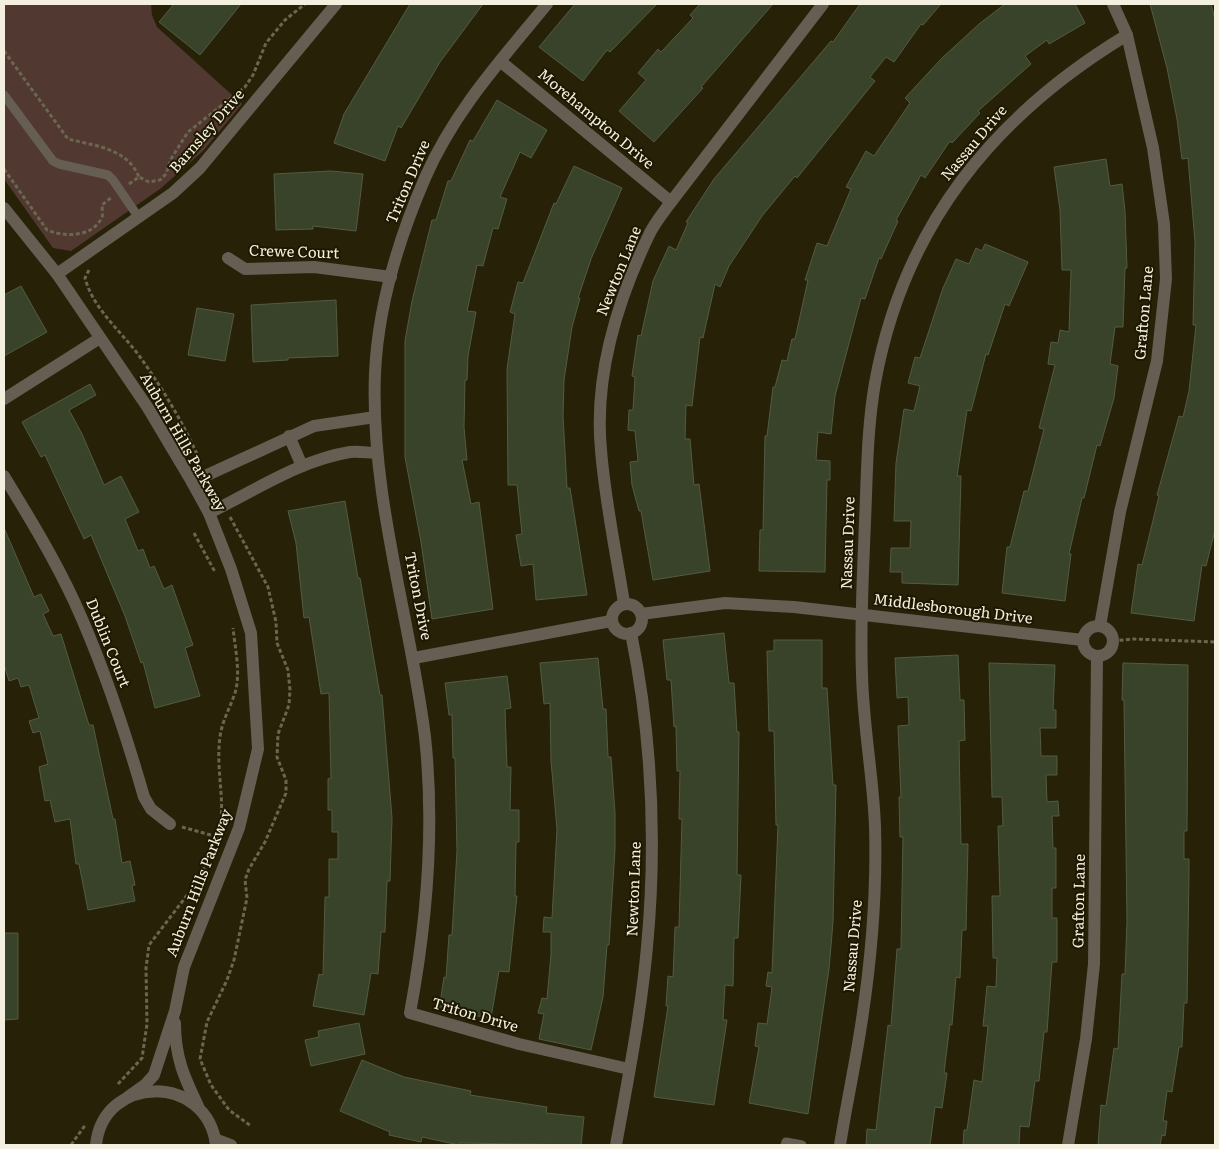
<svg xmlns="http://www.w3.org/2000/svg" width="1219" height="1149" font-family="Literata,serif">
<rect width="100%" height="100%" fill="#272107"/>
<polygon fill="#513830" points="4,4 151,4 152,15 157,27 242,104 203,151 160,189 71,251 53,248 4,179"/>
<g fill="#39432a" stroke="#525c43">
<polygon points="174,4 241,4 200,55 159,22"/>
<polygon points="410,4 483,4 440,62 401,128 398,126 385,161 334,143 344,114"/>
<polygon points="575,4 657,4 610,52 607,50 583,81 539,47"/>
<polygon points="700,4 773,4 701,87 703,88 654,142 619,111 646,80 638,73 658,49 661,52 693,18 690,15"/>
<polygon points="860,4 941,4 923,25 921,24 894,62 886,57 870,77 875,81 797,178 795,176 762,216 729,266 720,287 715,284 703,338 700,337 692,406 686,405 685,439 690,439 694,485 699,484 710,571 653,580 641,511 639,511 632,485 630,462 638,461 635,431 628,430 629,410 633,410 635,377 632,376 638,335 641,336 653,281 669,246 676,250 688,223 686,222 714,179 831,41 833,42"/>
<polygon points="1005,4 1075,4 1085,23 1049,44 1047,40 1025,56 1031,64 978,111 980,113 952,143 950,141 925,178 921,175 896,220 898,221 881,259 879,258 865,299 861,298 835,396 831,434 818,432 816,460 830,461 830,480 827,480 825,572 759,571 760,530 763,530 765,436 767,436 773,387 775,387 782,360 787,361 792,339 795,339 808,280 805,280 817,243 827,246 851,189 846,187 866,151 874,156 910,103 905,98 942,58 979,24"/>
<polygon points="1150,4 1211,4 1215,20 1215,530 1206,566 1202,565 1194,621 1131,613 1138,564 1142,565 1159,496 1157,495 1179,416 1183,417 1189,391 1196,325 1193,325 1195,242 1188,158 1182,159 1177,119 1167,68"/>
<polygon points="497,100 547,130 531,158 520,152 500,197 507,199 498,229 493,228 483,266 477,265 467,311 476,312 468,356 467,380 465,380 464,427 467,460 462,460 471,504 479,502 493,609 432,619 421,542 405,457 405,341 412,301 432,220 436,220 448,181 451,181 470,140 473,141"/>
<polygon points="1106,159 1110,186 1122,184 1125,211 1127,268 1125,268 1123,327 1115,327 1110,364 1118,366 1114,398 1100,446 1097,445 1084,498 1082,498 1069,554 1071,554 1065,601 1002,593 1007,547 1010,547 1024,491 1028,491 1044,429 1039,428 1055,365 1048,364 1051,342 1058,343 1060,330 1069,332 1071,270 1062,270 1060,210 1054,167"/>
<polygon points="574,166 622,188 591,259 578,298 580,298 572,327 564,380 563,416 567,488 570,488 587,595 536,600 533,564 521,566 516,535 522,534 517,485 508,485 507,369 515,314 510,312 518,282 523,283 554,203 556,204"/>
<polygon points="331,171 363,174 356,231 313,226 313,229 276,230 274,174"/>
<polygon points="985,244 1028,262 1009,306 1005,304 988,355 986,354 971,411 967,410 957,476 961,476 958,585 902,583 902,572 890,572 891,548 910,548 911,521 894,521 896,463 904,409 914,411 920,386 908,383 915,357 920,358 943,288 956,259 969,264 976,248 982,251"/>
<polygon points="21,286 47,332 4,356 4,295"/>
<polygon points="336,300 338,356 288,358 288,360 253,362 251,305"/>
<polygon points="197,308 234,314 225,361 188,355"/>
<polygon points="90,384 96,395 69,410 82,434 104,485 121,476 139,512 125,519 138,551 143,549 150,568 154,566 164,589 172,585 193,645 185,648 200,696 155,708 143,662 141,663 125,616 91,535 84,539 45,455 41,457 22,422"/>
<polygon points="345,501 358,578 360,578 380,695 382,695 392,818 390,881 387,881 385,932 381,932 378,974 371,973 364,1015 313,1006 319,974 323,975 325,897 329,897 329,859 338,859 338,832 332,832 332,810 328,810 328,779 331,778 329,693 321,694 309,617 304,618 296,543 288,511"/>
<polygon points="4,528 34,597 41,594 49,611 43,614 53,636 61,634 89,725 93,725 113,819 115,819 122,863 130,861 135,885 132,886 135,901 88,910 79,864 76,864 70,819 55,822 50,800 45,801 39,767 48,764 40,731 33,733 29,721 39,718 29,685 21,687 18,678 9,681 4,664"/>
<polygon points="724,633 729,683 734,683 737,732 739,732 737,875 741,875 738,938 734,938 733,986 725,985 723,1020 727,1020 714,1105 654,1097 668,1006 666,1006 668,976 673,977 675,927 679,927 682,819 679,819 680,771 677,771 676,726 674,727 671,680 667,680 663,640"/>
<polygon points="774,640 822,640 822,688 827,688 833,785 836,785 833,922 829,969 808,1114 749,1103 759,1047 755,1046 758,1023 767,1024 772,987 766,986 768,972 772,973 778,825 776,825 774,731 769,731 767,651 774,651"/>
<polygon points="958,655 960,700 964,700 965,740 959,741 961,844 968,844 966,930 962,930 960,978 956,977 952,1025 950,1024 944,1073 947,1073 942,1108 935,1107 930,1145 866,1145 867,1129 876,1130 888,1025 891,1026 897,949 901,949 903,837 900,837 899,797 901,797 898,726 909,725 908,697 897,698 895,658"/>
<polygon points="598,658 603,709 606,709 608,757 611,757 615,813 615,849 609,945 607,945 603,997 591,1050 539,1039 544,1014 538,1013 542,998 547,999 551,954 551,932 543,932 544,917 552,918 557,829 551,761 550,703 544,704 540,663"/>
<polygon points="989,663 1055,665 1053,710 1056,710 1056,728 1040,728 1041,756 1057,756 1057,775 1046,775 1047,802 1058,801 1059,816 1052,816 1053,848 1056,848 1056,888 1052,888 1052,918 1057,918 1057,962 1052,962 1047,1032 1044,1032 1039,1081 1035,1081 1029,1127 1020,1126 1019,1145 963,1145 964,1130 967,1130 974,1080 982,1082 988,1026 983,1026 987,986 996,987 997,958 993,958 992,896 1000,896 998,826 1003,826 1002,797 992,797"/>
<polygon points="1123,663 1188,665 1187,831 1184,831 1184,859 1189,859 1189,874 1187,1003 1184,1003 1182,1047 1179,1047 1172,1092 1167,1091 1163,1121 1167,1121 1165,1136 1162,1135 1160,1145 1098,1145 1101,1105 1106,1106 1114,1048 1118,1049 1122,974 1125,974 1127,922 1124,700 1122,700"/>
<polygon points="507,676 511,708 505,709 507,767 511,767 510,810 519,810 519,842 516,842 515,896 517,896 509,972 499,971 491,1018 439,1010 444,977 446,978 449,935 452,935 457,851 455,758 453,758 452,715 449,715 445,683"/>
<polygon points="4,933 18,933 18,1019 4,1020"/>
<polygon points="359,1023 365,1054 311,1066 305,1040 319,1037 318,1031"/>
<polygon points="362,1060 404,1077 471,1091 470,1095 547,1107 546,1113 584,1117 581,1145 459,1143 459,1145 422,1137 421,1142 389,1135 390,1132 340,1111"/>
</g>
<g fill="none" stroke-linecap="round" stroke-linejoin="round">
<g stroke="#6b664f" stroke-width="3" stroke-dasharray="4 2.5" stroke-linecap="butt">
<path d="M4 51 68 139C95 146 127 148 139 177"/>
<path d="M4 169 47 230C63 237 93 238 102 217 103 214 102 208 102 205L112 197"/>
<polyline points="129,184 139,177 149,182 160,180 166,174 171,159 188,132 245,87 253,75 266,43 285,20 305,4"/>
<path d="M89 270 85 278C93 309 122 332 140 357 163 389 184 424 200 461"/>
<polyline points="230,517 268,587 276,622 277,643 288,670 290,690 289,705 278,734 277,757 286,780 286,793 265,842 249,869 245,880 247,898 234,960 227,980 207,1022 200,1059 211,1085 229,1110 251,1126"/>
<polyline points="194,533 215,572"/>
<polyline points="1113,641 1133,639 1215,642"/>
<polyline points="182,827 218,837"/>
<path d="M217 840C228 804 215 774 220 737 222 721 230 708 235 693 241 673 235 648 233 628"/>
<polyline points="118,1084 142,1058 147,1024 146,968 149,945 191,890 209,860"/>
<polyline points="71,1145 86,1124"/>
</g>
<g stroke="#665d53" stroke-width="9">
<polyline points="4,95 53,161 59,164 108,175 113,180 139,218"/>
<polyline points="785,1145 786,1142 802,1145"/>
</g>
<g stroke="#665d53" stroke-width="12">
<path d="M547 4C502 59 454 111 425 178 399 238 378 307 375 373 370 496 410 616 425 737 435 829 427 922 410 1013L519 1044 629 1069"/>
<polyline points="500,61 671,202"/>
<polyline points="228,258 245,269 314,267 391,277"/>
<polyline points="57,274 173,193 200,168 336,4"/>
<polyline points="4,399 100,338"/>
<polyline points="289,436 302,466"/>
<path d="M4 476C29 517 54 558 74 601 103 664 125 731 144 797L151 809 170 824"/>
<polyline points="192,482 314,426 375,417"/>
<path d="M209 513C254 491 300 460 350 452 359 451 369 453 377 453"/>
<path d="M624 603C616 552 605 501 601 450 594 377 617 302 648 237 653 225 663 213 671 202L823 4"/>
<circle cx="627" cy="619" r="15"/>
<polyline points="641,614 725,603 794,607 1083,640"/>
<circle cx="1098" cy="641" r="15"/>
<polyline points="1100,626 1120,512 1157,361 1166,279 1164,224 1153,148 1127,35 1113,4"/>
<polyline points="414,658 611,621"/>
<polyline points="215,1139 231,1145"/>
<path d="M616 1145C628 1079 641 1013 647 947 657 841 652 737 631 633"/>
<path d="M840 1145C846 1107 854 1070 860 1032 871 964 877 894 875 826 873 775 863 725 862 674 860 624 863 573 865 522 867 476 867 429 875 383 903 227 993 116 1127 35"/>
<polyline points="1068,1145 1086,1039 1094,964 1097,656"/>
</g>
<g stroke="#665d53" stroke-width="12">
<polyline points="4,208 57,274 148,408 192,482 209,513 231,569 251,633 258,749 239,828 184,967 175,1011 154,1075 145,1085 128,1097"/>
<path d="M175 1023C175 1057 184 1077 198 1106"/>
<path d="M96 1145C103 1074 207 1073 216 1145"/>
</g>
</g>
<g text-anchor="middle" stroke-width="4" stroke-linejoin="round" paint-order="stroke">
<g font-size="15" fill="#f3f0e0" stroke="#1e1801">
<text transform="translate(596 119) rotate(40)" y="5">Morehampton Drive</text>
<text transform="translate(207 131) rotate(-49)" y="5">Barnsley Drive</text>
<text transform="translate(974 143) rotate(-50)" y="5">Nassau Drive</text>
<text transform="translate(408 182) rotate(-67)" y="5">Triton Drive</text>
<text transform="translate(294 252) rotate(2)" y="5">Crewe Court</text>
<text transform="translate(619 271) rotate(-68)" y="5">Newton Lane</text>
<text transform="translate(1144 313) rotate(-85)" y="5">Grafton Lane</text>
<text transform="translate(183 442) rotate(60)" y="5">Auburn Hills Parkway</text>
<text transform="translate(848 543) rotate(-88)" y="5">Nassau Drive</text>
<text transform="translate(418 596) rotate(79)" y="5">Triton Drive</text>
<text transform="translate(953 609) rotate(7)" y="5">Middlesborough Drive</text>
<text transform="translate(108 643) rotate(68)" y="5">Dublin Court</text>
<text transform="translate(199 883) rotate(-69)" y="5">Auburn Hills Parkway</text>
<text transform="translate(634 889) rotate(-88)" y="5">Newton Lane</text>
<text transform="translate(1079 901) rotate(-89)" y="5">Grafton Lane</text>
<text transform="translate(853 946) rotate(-85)" y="5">Nassau Drive</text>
<text transform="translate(475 1015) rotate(16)" y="5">Triton Drive</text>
</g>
</g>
<rect width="1219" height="1149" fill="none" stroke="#f3f0e0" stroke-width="10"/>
</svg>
